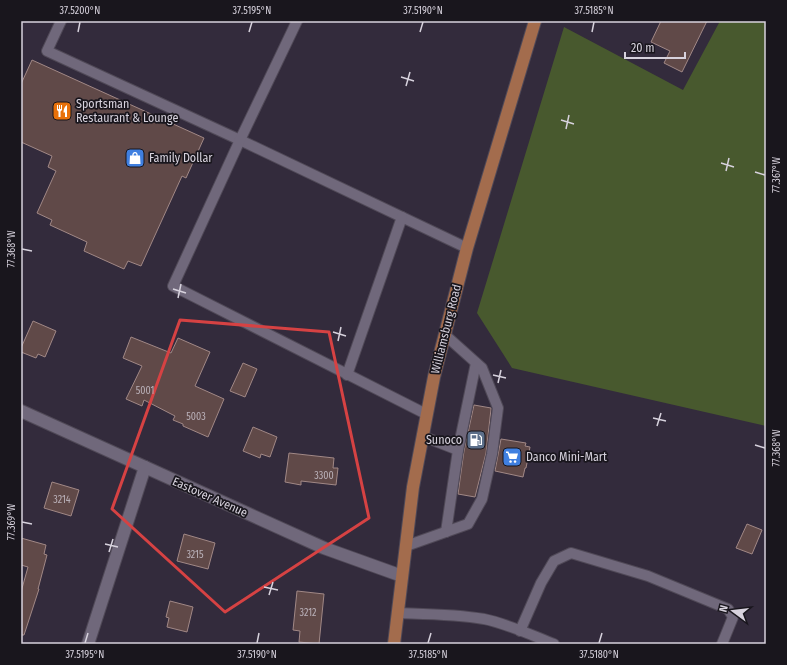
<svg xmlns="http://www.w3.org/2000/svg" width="787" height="665" font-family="'Fira Sans Condensed',sans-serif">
<rect width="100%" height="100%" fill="#332b3c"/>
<polygon fill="#48592e" points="720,21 766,21 766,426 512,368 477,313 564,27 683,90"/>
<g fill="#604948" stroke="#a18886">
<polygon points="661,21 707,21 682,72 664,63 670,51 651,42"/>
<polygon points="32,60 204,138 186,178 182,176 141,266 128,261 124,269 84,251 87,242 50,225 52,220 37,213 56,171 48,167 52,156 21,142 21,84"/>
<polygon points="33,321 56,331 45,357 38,354 36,358 21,352 21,348"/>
<polygon points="131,337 171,353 178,338 210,352 195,386 224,399 208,437 183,426 183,424 173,420 175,416 144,400 142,406 126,399 142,366 123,358"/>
<polygon points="243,363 257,369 245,397 230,391"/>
<polygon points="474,405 491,408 491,409 486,453 475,497 458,494 464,451"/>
<polygon points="253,427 277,437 270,457 261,454 260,458 243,451"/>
<polygon points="501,439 526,443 525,446 530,447 526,468 525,468 523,477 495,471"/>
<polygon points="289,453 334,458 333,468 338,468 336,485 301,481 301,485 285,482"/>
<polygon points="52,482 79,490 71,516 44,508"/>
<polygon points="747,524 762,530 752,554 736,548"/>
<polygon points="184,534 215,543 208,569 177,561"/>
<polygon points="21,538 46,545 44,554 47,555 38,589 39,589 24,635 21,635 21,592 28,567 21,565"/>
<polygon points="297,591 324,594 319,644 299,642 300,631 293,630"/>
<polygon points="170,601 193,607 187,632 167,627 169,618 166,617"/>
</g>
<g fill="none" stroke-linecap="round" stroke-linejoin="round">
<g stroke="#504957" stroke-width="12">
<g id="service">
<polyline points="61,21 47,51 240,140 467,248"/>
<polyline points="297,21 240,140 173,286 426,414"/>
<polyline points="347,375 402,217"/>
<polyline points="422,436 458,450"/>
<polyline points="446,532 458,450 476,363"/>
<polyline points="406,546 468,524 482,499 492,454 498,408 482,368 444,334"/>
<path d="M397 613C426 614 455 614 484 619 508 624 531 635 554 644"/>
<polyline points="520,631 541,583 554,561 571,553 648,576 728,609 733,617 722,644"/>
</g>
</g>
<g stroke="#504957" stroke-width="14">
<g id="minor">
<polyline points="21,411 324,548 402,576"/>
<polyline points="88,644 145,467"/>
</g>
</g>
<g stroke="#504957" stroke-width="14">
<polyline id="primary" points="394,644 413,487 434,377 467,248 535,21"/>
</g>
<use href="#service" stroke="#70687b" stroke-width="10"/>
<use href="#minor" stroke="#70687b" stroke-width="12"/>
<use href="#primary" stroke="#a36c4d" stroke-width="12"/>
</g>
<path fill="none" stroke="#d64243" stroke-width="3" stroke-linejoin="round" d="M180 320 329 332 369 518 225 612 112 509Z"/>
<path fill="none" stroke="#d7d2dd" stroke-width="1.5" d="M78 32 80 22M249 32 252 22M420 32 423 22M592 32 594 22M401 77 414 81M406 86 410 72M561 120 574 124M566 129 569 115M721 163 734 167M726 171 729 158M755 172 765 175M22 249 32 251M173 289 186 293M178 298 181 284M333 332 346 336M338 341 341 327M493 375 506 378M498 383 501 370M653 418 666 421M657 426 661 413M755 445 765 448M22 522 32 524M105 544 118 547M109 552 113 539M264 587 278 590M269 595 273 582M85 643 88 633M257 643 259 633M428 643 431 633M599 643 602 633"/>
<defs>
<g id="restaurant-square" transform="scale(1)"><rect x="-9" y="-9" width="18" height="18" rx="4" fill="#e8710a" stroke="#19161d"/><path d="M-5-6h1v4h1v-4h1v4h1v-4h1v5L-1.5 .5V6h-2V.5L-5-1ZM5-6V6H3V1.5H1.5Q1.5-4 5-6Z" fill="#fff"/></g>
<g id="shop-square" transform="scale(1)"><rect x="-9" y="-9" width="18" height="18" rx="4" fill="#3f7fe0" stroke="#19161d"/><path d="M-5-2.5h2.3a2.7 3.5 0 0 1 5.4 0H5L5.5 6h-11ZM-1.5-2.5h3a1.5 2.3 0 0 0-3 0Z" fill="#fff"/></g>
<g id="fuel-square" transform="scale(1)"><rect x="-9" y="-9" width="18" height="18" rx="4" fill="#5c6f8a" stroke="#19161d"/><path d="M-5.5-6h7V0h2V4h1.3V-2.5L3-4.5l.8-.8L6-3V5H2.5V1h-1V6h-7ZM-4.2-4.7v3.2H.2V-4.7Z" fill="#fff"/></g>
<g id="supermarket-square" transform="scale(1)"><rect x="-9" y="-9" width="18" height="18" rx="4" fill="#3f7fe0" stroke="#19161d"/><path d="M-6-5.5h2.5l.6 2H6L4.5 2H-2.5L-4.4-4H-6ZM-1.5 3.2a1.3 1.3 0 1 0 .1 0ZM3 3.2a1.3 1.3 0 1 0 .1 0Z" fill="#fff"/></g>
</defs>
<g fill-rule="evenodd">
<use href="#restaurant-square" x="62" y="111"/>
<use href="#shop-square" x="135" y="158"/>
<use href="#fuel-square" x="476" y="440"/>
<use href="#supermarket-square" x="512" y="457"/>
</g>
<g text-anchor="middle" stroke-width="3.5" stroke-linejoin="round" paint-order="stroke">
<g font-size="10" fill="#b9b0b8">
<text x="145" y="394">5001</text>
<text x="196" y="420">5003</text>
<text x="324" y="479">3300</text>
<text x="62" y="503">3214</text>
<text x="195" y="558">3215</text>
<text x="308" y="616">3212</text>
</g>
<g font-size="12" fill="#d7d2dd" stroke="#19161d" text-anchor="start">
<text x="76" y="108">Sportsman<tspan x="76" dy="14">Restaurant &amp; Lounge</tspan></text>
<text x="149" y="162">Family Dollar</text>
<text x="462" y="444" text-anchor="end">Sunoco</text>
<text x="526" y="461">Danco Mini-Mart</text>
</g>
<g font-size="12" fill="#d7d2dd" stroke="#19161d">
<text transform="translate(446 329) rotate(-76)" y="4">Williamsburg Road</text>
<text transform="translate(210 497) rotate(24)" y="4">Eastover Avenue</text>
</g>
</g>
<rect width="787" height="665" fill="none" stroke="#19161d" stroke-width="44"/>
<g transform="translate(733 611) rotate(285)" stroke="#19161d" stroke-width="3" paint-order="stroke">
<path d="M0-3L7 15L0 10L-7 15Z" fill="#d7d2dd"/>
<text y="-6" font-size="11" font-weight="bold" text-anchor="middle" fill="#d7d2dd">N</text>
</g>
<path d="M625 52v6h60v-6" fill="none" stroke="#d7d2dd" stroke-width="2"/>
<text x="631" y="52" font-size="12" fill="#d7d2dd" stroke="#19161d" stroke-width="3" paint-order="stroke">20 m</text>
<rect x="22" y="22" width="743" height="621" fill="none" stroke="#d7d2dd" stroke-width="1.5"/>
<g font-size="10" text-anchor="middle" fill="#d7d2dd">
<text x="80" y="14">37.5200°N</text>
<text x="252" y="14">37.5195°N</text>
<text x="423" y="14">37.5190°N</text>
<text x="594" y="14">37.5185°N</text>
<text transform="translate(776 175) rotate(-90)" y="4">77.367°W</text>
<text transform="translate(11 249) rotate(-90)" y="4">77.368°W</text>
<text transform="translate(776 448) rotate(-90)" y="4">77.368°W</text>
<text transform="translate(11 522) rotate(-90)" y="4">77.369°W</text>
<text x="85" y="658">37.5195°N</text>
<text x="257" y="658">37.5190°N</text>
<text x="428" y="658">37.5185°N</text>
<text x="599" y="658">37.5180°N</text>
</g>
</svg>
